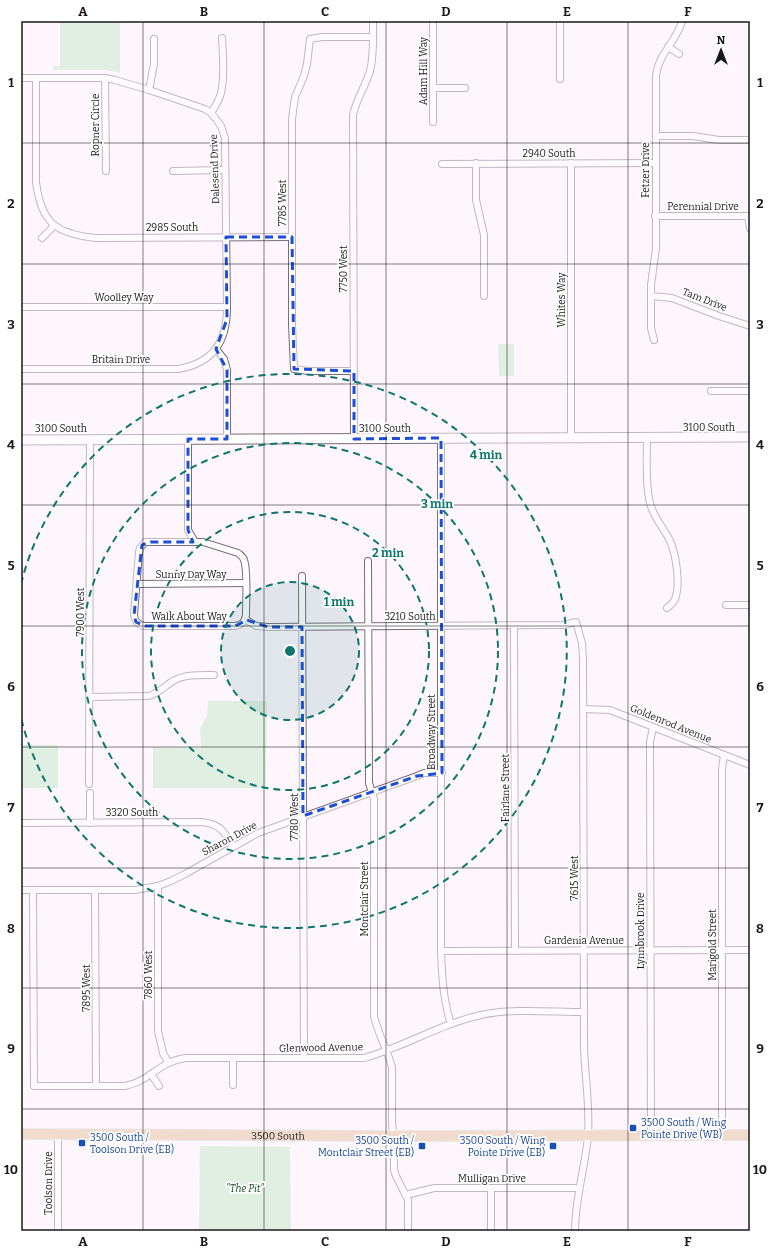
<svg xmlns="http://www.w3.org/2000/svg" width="771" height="1252" font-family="Bitter,serif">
<rect width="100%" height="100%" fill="#fef5fd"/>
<g fill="#bfe6c2">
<polygon points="60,21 120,21 120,73 106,70 53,70 54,66 60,66"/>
<polygon points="498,344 514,344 514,376 499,376"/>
<polygon points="208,701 267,701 266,788 153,788 153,747 201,748 200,729 207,715"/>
<rect x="21" y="745" width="37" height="43"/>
<polygon points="200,1146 290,1147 291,1230 299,1231 199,1231"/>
</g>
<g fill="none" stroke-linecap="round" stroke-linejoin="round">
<g stroke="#7a6c79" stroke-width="8">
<g id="street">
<polyline points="433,21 433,122"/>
<polyline points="560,21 560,79"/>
<polyline points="668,47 679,54"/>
<path d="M21 78H105L115 80 149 90 205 109 211 113 216 119 221 126 225 138 227 307C227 341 214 363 178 369H21"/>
<path d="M36 78V182C41 223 56 234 96 238L292 237"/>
<polyline points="105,78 106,171"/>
<polyline points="433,88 465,88"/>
<polyline points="149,90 154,64 154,39"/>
<path d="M211 113C215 107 219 101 221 93 225 77 223 55 222 38"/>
<polyline points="656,136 693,136 719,140 750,140"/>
<polyline points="476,163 476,200 484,235 484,296"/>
<polyline points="571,163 571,438"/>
<polyline points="442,164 655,163"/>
<polyline points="173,171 225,170"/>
<polyline points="655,216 750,216"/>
<polyline points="748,216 750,228"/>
<polyline points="42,238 54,226"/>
<polyline points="651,296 672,298 719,316 750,326"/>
<polyline points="21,307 227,307"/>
<path d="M654 340 651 328V285L656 248V76C658 54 677 41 682 21"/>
<polyline points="216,349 224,359 227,370 227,439"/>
<polyline points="354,371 308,371 294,369 292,325 292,119 295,97 304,76 307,64 310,39 322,37 372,37"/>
<polyline points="711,391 750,391"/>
<path d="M441 438V951C442 976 443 1000 451 1024"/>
<path d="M647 438C647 458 645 484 650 503 653 517 664 528 670 541 676 554 680 582 676 596 675 601 671 605 667 608"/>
<polyline points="188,439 188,530 195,542"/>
<path d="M354 439 353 115C356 100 365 87 370 71 374 56 373 37 373 21"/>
<path d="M145 542H203L238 553C240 555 243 556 244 560 248 570 246 602 246 615 245 622 242 625 235 626H145C138 625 135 622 134 615L139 552 140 548Z"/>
<path d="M368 561 369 783 374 799V1016C378 1034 387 1049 392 1067V1120L394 1149V1170L396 1176 408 1200V1231"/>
<polyline points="302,576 304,1058"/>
<polyline points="137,584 246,583"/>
<polyline points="726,605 750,605"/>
<path d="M245 619 256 626 268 627 563 625 576 622 582 643 583 658 584 1047C585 1076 590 1106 588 1136 585 1168 575 1199 575 1231"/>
<polyline points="514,626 515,951"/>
<path d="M90 697 149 696C159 693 165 686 173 681 185 674 200 675 214 675"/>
<polyline points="584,709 610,710 750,765"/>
<polyline points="89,784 90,439"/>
<polyline points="90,793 90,823"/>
<path d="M21 823 201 822C220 824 223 830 233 846"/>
<polyline points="158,886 158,1031 163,1053 168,1062"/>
<polyline points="21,890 135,890 158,886 171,881 185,874 258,833 417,776 424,773 442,773"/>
<path d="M33 890 34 1086H125C151 1081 159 1061 186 1058H364C404 1047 440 1024 481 1015 513 1008 551 1012 584 1012"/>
<polyline points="95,890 96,1086"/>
<polyline points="441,951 750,950"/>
<polyline points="233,1058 233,1085"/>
<polyline points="151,1074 159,1086"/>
<polyline points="58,1135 58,1231"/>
<polyline points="651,1135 650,742 653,727"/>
<polyline points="722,1135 722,769 724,755"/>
<polyline points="491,1188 491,1231"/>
<polyline points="406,1195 434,1188 579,1188"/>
</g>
</g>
<g stroke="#7a6c79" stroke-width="11">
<polyline id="secondary" points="21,440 750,437"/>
</g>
<g stroke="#d6d5d6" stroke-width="12">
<g id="primary">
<path id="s1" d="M21 1134 382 1136 750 1135"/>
</g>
</g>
<use href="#street" stroke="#fff" stroke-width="6"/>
<use href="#secondary" stroke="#fff" stroke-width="9"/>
<use href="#primary" stroke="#dfbb91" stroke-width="10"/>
</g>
<path d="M0 0H771V1252H0ZM226 237H292L294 369 354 371V439L441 438 442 773 417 776 303 816 302 627H268L247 620 235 626H145L136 622 134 615 142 545 151 542H193L188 530V439H227V370L216 349 227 319Z" fill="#fef5fd" fill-opacity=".55" fill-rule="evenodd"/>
<path fill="none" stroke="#1d4ed8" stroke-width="3" stroke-dasharray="8 5" stroke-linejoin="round" d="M226 237H292L294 369 354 371V439L441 438 442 773 417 776 303 816 302 627H268L247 620 235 626H145L136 622 134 615 142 545 151 542H193L188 530V439H227V370L216 349 227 319Z"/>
<path fill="none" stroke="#1c171c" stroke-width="1" stroke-opacity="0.55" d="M143 21V1231M264 21V1231M386 21V1231M507 21V1231M628 21V1231M21 143H750M21 264H750M21 384H750M21 505H750M21 626H750M21 747H750M21 868H750M21 988H750M21 1109H750"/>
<circle cx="290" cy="651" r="69" fill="#0f766e" fill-opacity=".12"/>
<g fill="none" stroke="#0f766e" stroke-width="2" stroke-dasharray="7 5">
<circle cx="290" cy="651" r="69"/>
<circle cx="290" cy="651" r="139"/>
<circle cx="290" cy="651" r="208"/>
<path d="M21 584A277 277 0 1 1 21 718"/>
</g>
<g fill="#1a4fb4" stroke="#fff" stroke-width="1.5">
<rect x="629" y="1124" width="8" height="8" rx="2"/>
<rect x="78" y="1139" width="8" height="8" rx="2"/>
<rect x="418" y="1142" width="8" height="8" rx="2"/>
<rect x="549" y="1142" width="8" height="8" rx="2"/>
</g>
<g text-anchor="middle" stroke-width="3.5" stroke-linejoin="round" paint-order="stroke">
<g font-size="10" fill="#1c171c" stroke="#fff">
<text transform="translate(423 71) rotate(-90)" y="4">Adam Hill Way</text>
<text transform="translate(95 125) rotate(-90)" y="4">Ropner Circle</text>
<text x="549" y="157">2940 South</text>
<text transform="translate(214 169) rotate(-92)" y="4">Dalesend Drive</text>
<text transform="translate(645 170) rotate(-90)" y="4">Fetzer Drive</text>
<text transform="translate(282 203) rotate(-90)" y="4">7785 West</text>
<text x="703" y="210">Perennial Drive</text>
<text x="172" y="231">2985 South</text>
<text transform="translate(343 269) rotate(-90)" y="4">7750 West</text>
<text x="124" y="301">Woolley Way</text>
<text transform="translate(705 299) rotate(21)" y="4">Tam Drive</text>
<text transform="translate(561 300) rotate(-90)" y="4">Whites Way</text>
<text x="121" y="363">Britain Drive</text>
<text x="709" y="431">3100 South</text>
<text x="61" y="432">3100 South</text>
<text x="385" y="432">3100 South</text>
<text x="191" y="578">Sunny Day Way</text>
<text transform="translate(80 612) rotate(-90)" y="4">7900 West</text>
<text x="189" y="620">Walk About Way</text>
<text x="410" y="620">3210 South</text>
<text transform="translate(671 723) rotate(22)" y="4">Goldenrod Avenue</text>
<text transform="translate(431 732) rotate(-90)" y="4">Broadway Street</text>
<text transform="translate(505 788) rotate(-90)" y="4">Fairlane Street</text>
<text x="132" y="816">3320 South</text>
<text transform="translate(294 817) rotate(-90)" y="4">7780 West</text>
<text transform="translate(229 838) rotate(-28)" y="4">Sharon Drive</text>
<text transform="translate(574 878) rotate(-90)" y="4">7615 West</text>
<text transform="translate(364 899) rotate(-90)" y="4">Montclair Street</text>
<text transform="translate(640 931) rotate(-90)" y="4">Lynnbrook Drive</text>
<text x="584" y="944">Gardenia Avenue</text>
<text transform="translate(712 945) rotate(-90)" y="4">Marigold Street</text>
<text transform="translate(148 975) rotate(-90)" y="4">7860 West</text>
<text transform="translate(86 988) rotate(-90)" y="4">7895 West</text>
<text transform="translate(321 1047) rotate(-1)" y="4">Glenwood Avenue</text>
<text dy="4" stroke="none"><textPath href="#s1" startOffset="257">3500 South</textPath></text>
<text x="492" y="1182">Mulligan Drive</text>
<text transform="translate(48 1183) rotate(-90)" y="4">Toolson Drive</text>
</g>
<g font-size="10" fill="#164399" stroke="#fff" text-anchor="start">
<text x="641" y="1126">3500 South / Wing<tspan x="641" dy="12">Pointe Drive (WB)</tspan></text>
<text x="90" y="1141">3500 South /<tspan x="90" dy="12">Toolson Drive (EB)</tspan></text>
<text x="414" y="1144" text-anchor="end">3500 South /<tspan x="414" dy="12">Montclair Street (EB)</tspan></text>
<text x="545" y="1144" text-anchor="end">3500 South / Wing<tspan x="545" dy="12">Pointe Drive (EB)</tspan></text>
</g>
<g font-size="10" font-style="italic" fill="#124b1e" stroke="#fff">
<text x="245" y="1192">"The Pit"</text>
</g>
</g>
<circle cx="290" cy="651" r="6" fill="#0f766e" stroke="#fff" stroke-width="2"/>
<g font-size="12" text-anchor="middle" font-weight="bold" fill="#0f766e" stroke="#fff" stroke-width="3.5" stroke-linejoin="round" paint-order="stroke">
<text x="486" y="459">4 min</text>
<text x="437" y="508">3 min</text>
<text x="388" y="557">2 min</text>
<text x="339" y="606">1 min</text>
</g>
<rect width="771" height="1252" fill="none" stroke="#ffffff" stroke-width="44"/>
<g transform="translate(721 50)" stroke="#ffffff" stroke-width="3" paint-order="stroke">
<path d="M0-3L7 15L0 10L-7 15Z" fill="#1c171c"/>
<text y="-6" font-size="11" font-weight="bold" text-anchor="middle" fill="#1c171c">N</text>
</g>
<rect x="22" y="22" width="727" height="1208" fill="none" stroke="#1c171c" stroke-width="1.5"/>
<g font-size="13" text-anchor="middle" font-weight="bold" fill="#1c171c">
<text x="83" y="16">A</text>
<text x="204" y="16">B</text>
<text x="325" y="16">C</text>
<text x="446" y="16">D</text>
<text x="567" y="16">E</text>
<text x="688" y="16">F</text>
<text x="11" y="87">1</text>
<text x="760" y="87">1</text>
<text x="11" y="208">2</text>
<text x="760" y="208">2</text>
<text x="11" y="329">3</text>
<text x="760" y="329">3</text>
<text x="11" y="449">4</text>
<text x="760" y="449">4</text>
<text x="11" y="570">5</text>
<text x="760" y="570">5</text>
<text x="11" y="691">6</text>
<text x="760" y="691">6</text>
<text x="11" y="812">7</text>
<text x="760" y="812">7</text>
<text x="11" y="933">8</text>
<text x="760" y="933">8</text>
<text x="11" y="1053">9</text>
<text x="760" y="1053">9</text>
<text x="11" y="1174">10</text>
<text x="760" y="1174">10</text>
<text x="83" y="1246">A</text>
<text x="204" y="1246">B</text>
<text x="325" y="1246">C</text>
<text x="446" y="1246">D</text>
<text x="567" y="1246">E</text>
<text x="688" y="1246">F</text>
</g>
</svg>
